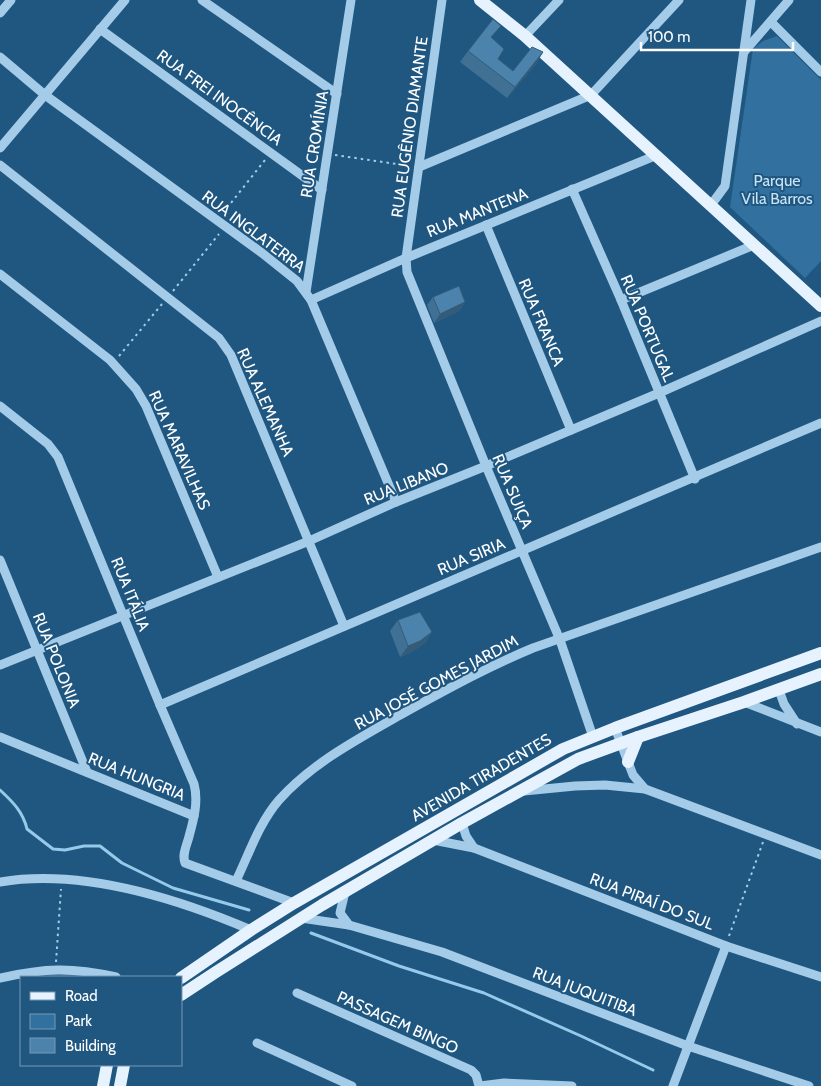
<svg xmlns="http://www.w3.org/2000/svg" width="821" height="1086" font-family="Cabin,sans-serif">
<rect width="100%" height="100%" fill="#1f5781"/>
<polygon fill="#32719f" points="777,36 821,80 821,261 805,278 730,207 753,49 763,41"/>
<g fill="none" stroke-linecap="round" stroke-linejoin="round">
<g stroke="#97c9ea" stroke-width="3">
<path d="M0 790C13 802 23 812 27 829L53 849 65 850 84 846H100L122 863 173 888 249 910"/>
<polyline points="311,933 399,966 484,993 581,1036 653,1070"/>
</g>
<g stroke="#a4cce8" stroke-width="2" stroke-dasharray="2.5 4" stroke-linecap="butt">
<polyline points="335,155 410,166"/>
<polyline points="223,213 265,160"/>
<polyline points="173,291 219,234"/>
<polyline points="119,356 162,304"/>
<polyline points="729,936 763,842"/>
<polyline points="56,962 61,889"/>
</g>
<g stroke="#a4cce8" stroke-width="9">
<polyline points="202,0 337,94"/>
<polyline points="442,0 406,258 407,272 486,466 560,640 593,737"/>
<polyline points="0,13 11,0"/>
<polyline points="771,22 821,72"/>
<polyline points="100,29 322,190"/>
<polyline points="525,36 559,0"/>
<polyline points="744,52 789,0"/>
<polyline points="0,57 45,95 262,253 297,281 311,300 396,502"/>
<polyline points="0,148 125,0"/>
<polyline points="0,165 219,338 231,355 344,626"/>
<polyline points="419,167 591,95 679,0"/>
<polyline points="572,189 621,300 695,479"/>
<polyline points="711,205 725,186 751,0"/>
<polyline points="486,225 571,430"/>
<polyline points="0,274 110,360 136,389 146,406 218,577"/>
<polyline points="306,292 351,0"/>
<polyline points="311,300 406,258 657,155"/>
<polyline points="621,300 754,245"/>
<path d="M0 406 48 444 58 457 160 705 194 784C199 803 193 822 188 840 186 847 182 855 185 863L294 903"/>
<polyline points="0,560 87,772"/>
<polyline points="0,665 309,541 396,502 486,466 659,393 821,321"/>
<polyline points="779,690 784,704 797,724"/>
<polyline points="744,702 821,732"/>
<polyline points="160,705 821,423"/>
<polyline points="615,728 633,775 645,789"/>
<polyline points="0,737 194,816"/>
<polyline points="524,791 575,786 605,785 645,789 821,855"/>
<polyline points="462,823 466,836 474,848"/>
<polyline points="433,840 474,848 726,946 821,977"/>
<path d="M236 881C249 854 259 823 279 800 312 763 358 739 400 715 444 691 487 667 533 648L821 547"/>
<path d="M0 882C82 868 176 898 251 930"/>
<polyline points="345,892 340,913 349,925"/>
<polyline points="301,918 349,925 442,952 688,1046 809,1086"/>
<path d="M0 978C45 968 71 967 116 977"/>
<polyline points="297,993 471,1070 476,1075 479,1086"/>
<polyline points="257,1043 352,1086"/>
<polyline points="480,1086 504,1083 572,1086"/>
<polyline points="673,1086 726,946"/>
</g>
<g stroke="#e6f3fe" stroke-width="12">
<polyline points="480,0 525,36 821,306"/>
<polyline points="628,762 638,737"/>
<polyline points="181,978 251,930 294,903 563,749 615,728 821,653"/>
<polyline points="181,995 216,972 322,905 462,823 578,759 638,737 744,702 821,674"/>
<polyline points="103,1086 107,1065"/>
<polyline points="120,1086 124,1065"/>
</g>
</g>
<g fill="#407194">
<polygon points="492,38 498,59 513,71 543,52 536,64 507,98 460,62 468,51"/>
<polygon points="433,297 465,302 459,311 434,323 427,305"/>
<polygon points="398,620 432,632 425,643 412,652 400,657 390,631"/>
</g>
<g fill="#345c78">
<polygon points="543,52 536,64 507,98 515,87"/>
<polygon points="465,302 459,311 434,323 440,314"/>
<polygon points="432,632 425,643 412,652 400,657 408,646"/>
</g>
<g fill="#4b83ac" stroke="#345c78">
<polygon points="493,19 501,26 491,37 504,49 498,59 513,71 532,47 543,52 515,87 468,51"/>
<polygon points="459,286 465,302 440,314 433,297"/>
<polygon points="420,612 432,632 420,641 408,646 398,620"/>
</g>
<g text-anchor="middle" stroke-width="4" stroke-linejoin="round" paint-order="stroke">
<g font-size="16" fill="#fff" stroke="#1f5781">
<text transform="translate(220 97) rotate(36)" y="6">RUA FREI INOCÊNCIA</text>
<text transform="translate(409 127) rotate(-82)" y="6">RUA EUGÊNIO DIAMANTE</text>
<text transform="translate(314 144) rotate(-81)" y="6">RUA CROMÍNIA</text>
<text transform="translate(477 212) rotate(-22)" y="6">RUA MANTENA</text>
<text transform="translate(254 231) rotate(37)" y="6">RUA INGLATERRA</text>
<text transform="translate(542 322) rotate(67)" y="6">RUA FRANCA</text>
<text transform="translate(648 328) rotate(67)" y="6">RUA PORTUGAL</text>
<text transform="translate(266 402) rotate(66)" y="6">RUA ALEMANHA</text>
<text transform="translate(180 450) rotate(66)" y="6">RUA MARAVILHAS</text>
<text transform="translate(406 483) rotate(-22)" y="6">RUA LIBANO</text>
<text transform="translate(513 491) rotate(67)" y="6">RUA SUIÇA</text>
<text transform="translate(471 556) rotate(-23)" y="6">RUA SIRIA</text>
<text transform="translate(131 594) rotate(68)" y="6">RUA ITÁLIA</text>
<text transform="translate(57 660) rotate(68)" y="6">RUA POLONIA</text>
<text transform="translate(436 682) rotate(-28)" y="6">RUA JOSÉ GOMES JARDIM</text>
<text transform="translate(137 776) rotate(22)" y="6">RUA HUNGRIA</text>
<text transform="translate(481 777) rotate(-30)" y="6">AVENIDA TIRADENTES</text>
<text transform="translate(652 901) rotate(21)" y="6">RUA PIRAÍ DO SUL</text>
<text transform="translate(585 991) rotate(21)" y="6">RUA JUQUITIBA</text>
<text transform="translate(398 1022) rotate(24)" y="6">PASSAGEM BINGO</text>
</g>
<g font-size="16" fill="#c8e3f6" stroke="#1f5781">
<text x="777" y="186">Parque<tspan x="777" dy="18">Vila Barros</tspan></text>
</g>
</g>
<rect x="20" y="976" width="162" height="90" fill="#1f5781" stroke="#799ab3"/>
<rect x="30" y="992" width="25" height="8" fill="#e6f3fe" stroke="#799ab3"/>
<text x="65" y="1001" font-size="15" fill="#ffffff">Road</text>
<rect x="30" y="1014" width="25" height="15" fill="#32719f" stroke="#799ab3"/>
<text x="65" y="1026" font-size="15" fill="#ffffff">Park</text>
<rect x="30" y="1038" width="25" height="15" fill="#4b83ac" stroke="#799ab3"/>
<text x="65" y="1051" font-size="15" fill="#ffffff">Building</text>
<path d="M641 42v8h152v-8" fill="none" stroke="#ffffff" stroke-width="2.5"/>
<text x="648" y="42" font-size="15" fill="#ffffff" stroke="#1f5781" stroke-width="4" paint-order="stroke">100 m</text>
</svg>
